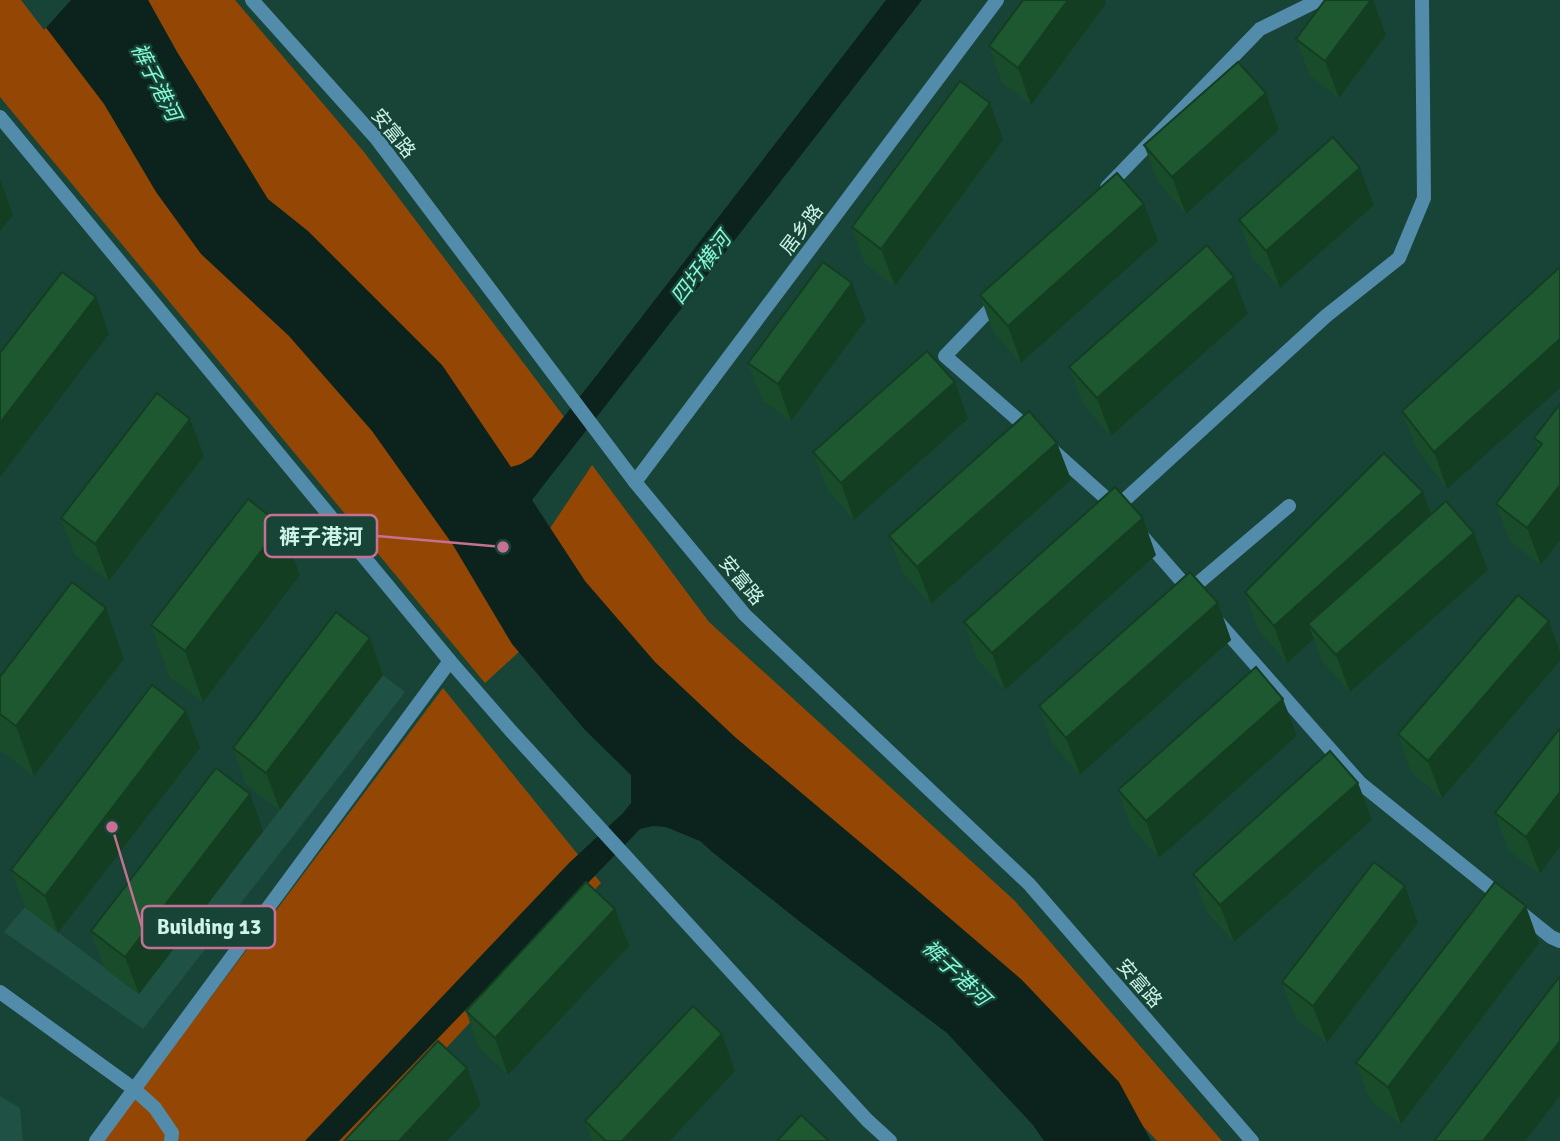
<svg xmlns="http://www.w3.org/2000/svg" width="1560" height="1141" font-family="Signika,'Noto Sans SC',sans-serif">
<rect width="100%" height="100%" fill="#184438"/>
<g fill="#1f5244">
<polygon points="383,675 405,692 143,1029 4,932 25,907 139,994"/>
<polygon points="0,1096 20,1108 23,1141 0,1141"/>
</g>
<g fill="#944705">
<polygon points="0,0 79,0 534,638 485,683 0,97"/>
<polygon points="148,0 235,0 364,152 571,426 512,501 268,200 177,52"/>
<polygon points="592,465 709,622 1015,901 1222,1141 1157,1141 1070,1048 705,743 541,542"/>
<polygon points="443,688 601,883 359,1141 103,1141"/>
</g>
<polygon fill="#0b231c" points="25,0 148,0 177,52 268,199 308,231 442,365 511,467 521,464 532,457 600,371 886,0 922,0 532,500 585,581 655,662 735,737 911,885 1022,980 1119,1082 1151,1141 1044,1141 1033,1125 947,1033 799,921 711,851 700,841 666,827 653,826 640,829 339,1141 305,1141 570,862 623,813 631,803 631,775 585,730 512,644 453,545 372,431 289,336 201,254 156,192 104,104"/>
<polygon fill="#184438" points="21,0 71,0 44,30"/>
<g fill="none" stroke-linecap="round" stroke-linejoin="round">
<g stroke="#528caa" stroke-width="14">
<polyline points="1107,187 1260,29 1319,0"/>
<polyline points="999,300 945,356 1032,432"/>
<polyline points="1050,448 1118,509"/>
<polyline points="1117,507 1326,316 1399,258 1424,198 1422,0"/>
<polyline points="1143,537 1192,593"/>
<polyline points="1190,590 1289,506"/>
<polyline points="1217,621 1360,783 1551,937 1560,941"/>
<polyline points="0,992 134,1089 155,1108 172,1133 171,1141"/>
<polyline points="96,1141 450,661"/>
</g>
<g stroke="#528caa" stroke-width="14">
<polyline points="252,0 376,138 635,482 745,615 1029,884 1252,1141"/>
<polyline points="0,117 450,661 511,731 867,1120 890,1141"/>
<polyline points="635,482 997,0"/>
</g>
</g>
<g fill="#194c2a">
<polygon points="1023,0 1105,0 1106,4 1031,105 1002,83 989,46"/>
<polygon points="1325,0 1373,0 1386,35 1339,98 1310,76 1296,39"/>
<polygon points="1279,130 1186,214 1158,182 1144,145"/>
<polygon points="1003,140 895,286 865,264 852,227"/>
<polygon points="1144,204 1158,241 1021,363 993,332 980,295"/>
<polygon points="1374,205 1280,288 1252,258 1239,220"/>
<polygon points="1560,267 1447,489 1416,448 1402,411"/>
<polygon points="1248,314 1111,436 1083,404 1069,367"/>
<polygon points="866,320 791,421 762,400 748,363"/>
<polygon points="955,382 968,419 854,520 827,489 813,452"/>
<polygon points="1560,404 1560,540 1541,565 1510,541 1496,504 1538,449 1534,438"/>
<polygon points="190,419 204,456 109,581 75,555 61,518"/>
<polygon points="1057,443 1071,480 931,604 903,573 889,536"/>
<polygon points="1423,492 1432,514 1474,533 1488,570 1350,692 1322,661 1314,639 1287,663 1258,629 1245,592"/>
<polygon points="281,525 300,575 203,702 169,676 151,625"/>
<polygon points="1156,555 1005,690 977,659 964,622"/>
<polygon points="1218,603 1231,640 1080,775 1052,743 1039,706"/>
<polygon points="106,608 124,659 34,776 1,751 0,749 0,677"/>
<polygon points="1549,621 1560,652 1560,661 1442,798 1411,772 1398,734"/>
<polygon points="370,638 383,675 280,810 246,785 233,748"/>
<polygon points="1560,728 1540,874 1508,850 1495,813"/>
<polygon points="1297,736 1159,858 1131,827 1118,790"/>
<polygon points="200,748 58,933 25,907 11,870"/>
<polygon points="1358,783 1372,820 1234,942 1206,911 1193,874"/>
<polygon points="263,831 139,994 105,969 91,931"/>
<polygon points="1418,923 1327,1043 1296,1019 1282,982"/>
<polygon points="1539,943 1401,1124 1370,1100 1356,1063"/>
<polygon points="629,946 508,1075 479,1048 466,1011"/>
<polygon points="722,1034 735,1071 670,1141 592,1141 585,1121"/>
</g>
<g fill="#143e22">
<polygon points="1068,0 1105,0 1106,4 1031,105 1018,68"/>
<polygon points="1371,0 1373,0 1386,35 1339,98 1325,61"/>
<polygon points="1266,93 1279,130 1186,214 1172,177"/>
<polygon points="990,103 1003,140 895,286 881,249"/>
<polygon points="1360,168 1374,205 1280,288 1266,251"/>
<polygon points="0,180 13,215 0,231"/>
<polygon points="1144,204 1158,241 1021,363 1008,326"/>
<polygon points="1234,277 1248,314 1111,436 1097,398"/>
<polygon points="852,283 866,320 791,421 778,384"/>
<polygon points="96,297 109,334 0,477 0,423"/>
<polygon points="1560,339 1560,388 1447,489 1434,452"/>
<polygon points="955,382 968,419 854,520 841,483"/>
<polygon points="190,419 204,456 109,581 95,544"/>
<polygon points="1057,443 1071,480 931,604 917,567"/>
<polygon points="1560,485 1560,540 1541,565 1527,528"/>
<polygon points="1423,492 1437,529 1308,624 1314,639 1287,663 1274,626"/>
<polygon points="1143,518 1156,555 1005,690 992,653"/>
<polygon points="281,525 300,575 203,702 185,651"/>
<polygon points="1474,533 1488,570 1350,692 1336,655"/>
<polygon points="1218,603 1231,640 1080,775 1066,738"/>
<polygon points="106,608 124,659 34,776 16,726"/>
<polygon points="1549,621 1560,652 1560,661 1442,798 1428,761"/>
<polygon points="370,638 383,675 280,810 266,773"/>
<polygon points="1283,699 1297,736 1159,858 1146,821"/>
<polygon points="186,711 200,748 58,933 45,896"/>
<polygon points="1358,783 1372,820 1234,942 1220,905"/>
<polygon points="1560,792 1560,847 1540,874 1526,837"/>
<polygon points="250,794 263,831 139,994 125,957"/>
<polygon points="1405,886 1418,923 1327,1043 1313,1006"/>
<polygon points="1526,906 1539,943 1401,1124 1388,1087"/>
<polygon points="615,909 629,946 508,1075 495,1038"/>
<polygon points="722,1034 735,1071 670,1141 622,1141"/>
<polygon points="1560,1041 1560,1096 1525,1141 1483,1141"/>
<polygon points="467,1068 481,1105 447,1141 399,1141"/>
</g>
<g fill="#1d5831" stroke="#143e22" stroke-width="2">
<polygon points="1023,0 1068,0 1018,68 989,46"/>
<polygon points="1325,0 1371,0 1325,61 1296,39"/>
<polygon points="1238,62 1266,93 1172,177 1144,145"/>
<polygon points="960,81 990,103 881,249 852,227"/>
<polygon points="1333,137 1360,168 1266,251 1239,220"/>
<polygon points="1117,173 1144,204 1008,326 980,295"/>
<polygon points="1207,245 1234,277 1097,398 1069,367"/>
<polygon points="823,262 852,283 778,384 748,363"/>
<polygon points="1560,267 1560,339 1434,452 1402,411"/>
<polygon points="62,272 96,297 0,423 0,353"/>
<polygon points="927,351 955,382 841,483 813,452"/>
<polygon points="157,393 190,419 95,544 61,518"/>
<polygon points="1560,404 1560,485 1527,528 1496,504 1542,444 1534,438"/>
<polygon points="1029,411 1057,443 917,567 889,536"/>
<polygon points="1384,453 1423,492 1274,626 1245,592"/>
<polygon points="1115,487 1143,518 992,653 964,622"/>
<polygon points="248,499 281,525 185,651 151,625"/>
<polygon points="1446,501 1474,533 1336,655 1308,624"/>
<polygon points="1190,572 1218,603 1066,738 1039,706"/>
<polygon points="72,582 106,608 16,726 0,714 0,677"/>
<polygon points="1518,595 1549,621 1428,761 1398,734"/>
<polygon points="336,612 370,638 266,773 233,748"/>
<polygon points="1256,667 1283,699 1146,821 1118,790"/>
<polygon points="152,685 186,711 45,896 11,870"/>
<polygon points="1560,728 1560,792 1526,837 1495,813"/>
<polygon points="1330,751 1358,783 1220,905 1193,874"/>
<polygon points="216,768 250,794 125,957 91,931"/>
<polygon points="1374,862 1405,886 1313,1006 1282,982"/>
<polygon points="586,882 615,909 495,1038 466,1011"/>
<polygon points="1495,882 1526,906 1388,1087 1356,1063"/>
<polygon points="1560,976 1560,1041 1483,1141 1434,1141"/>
<polygon points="693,1006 722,1034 622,1141 606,1141 585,1121"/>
<polygon points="438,1041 467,1068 399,1141 344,1141"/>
<polygon points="801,1115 829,1141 777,1141"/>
</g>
<g text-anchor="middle" stroke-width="5" stroke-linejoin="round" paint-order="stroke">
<g font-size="19" fill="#cdf4e6" stroke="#184438">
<text transform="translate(394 133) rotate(51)" y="7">安富路</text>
<text transform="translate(801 229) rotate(-53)" y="7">居乡路</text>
<text transform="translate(742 580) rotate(50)" y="7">安富路</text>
<text transform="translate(1140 983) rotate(49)" y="7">安富路</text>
</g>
<g font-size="21" font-style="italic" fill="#85fad6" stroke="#184438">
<text transform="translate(156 82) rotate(63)" y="7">裤子港河</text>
<text transform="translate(701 268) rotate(-53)" y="7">四圩横河</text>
<text transform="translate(956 973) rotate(44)" y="7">裤子港河</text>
</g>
</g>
<path fill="none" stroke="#c67093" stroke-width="2.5" d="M503 547L377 536M112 827L142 927"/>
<g fill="#c67093" stroke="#184438" stroke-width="2.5">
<circle cx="503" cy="547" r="7"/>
<circle cx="112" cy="827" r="7"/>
</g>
<g fill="#184438" stroke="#c67093" stroke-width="2.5">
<rect x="265" y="515" width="112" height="42" rx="7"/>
<rect x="142" y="906" width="133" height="42" rx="7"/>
</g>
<g font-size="21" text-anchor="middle" font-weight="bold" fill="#cdf4e6">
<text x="321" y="544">裤子港河</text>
<text x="209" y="934">Building 13</text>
</g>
</svg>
